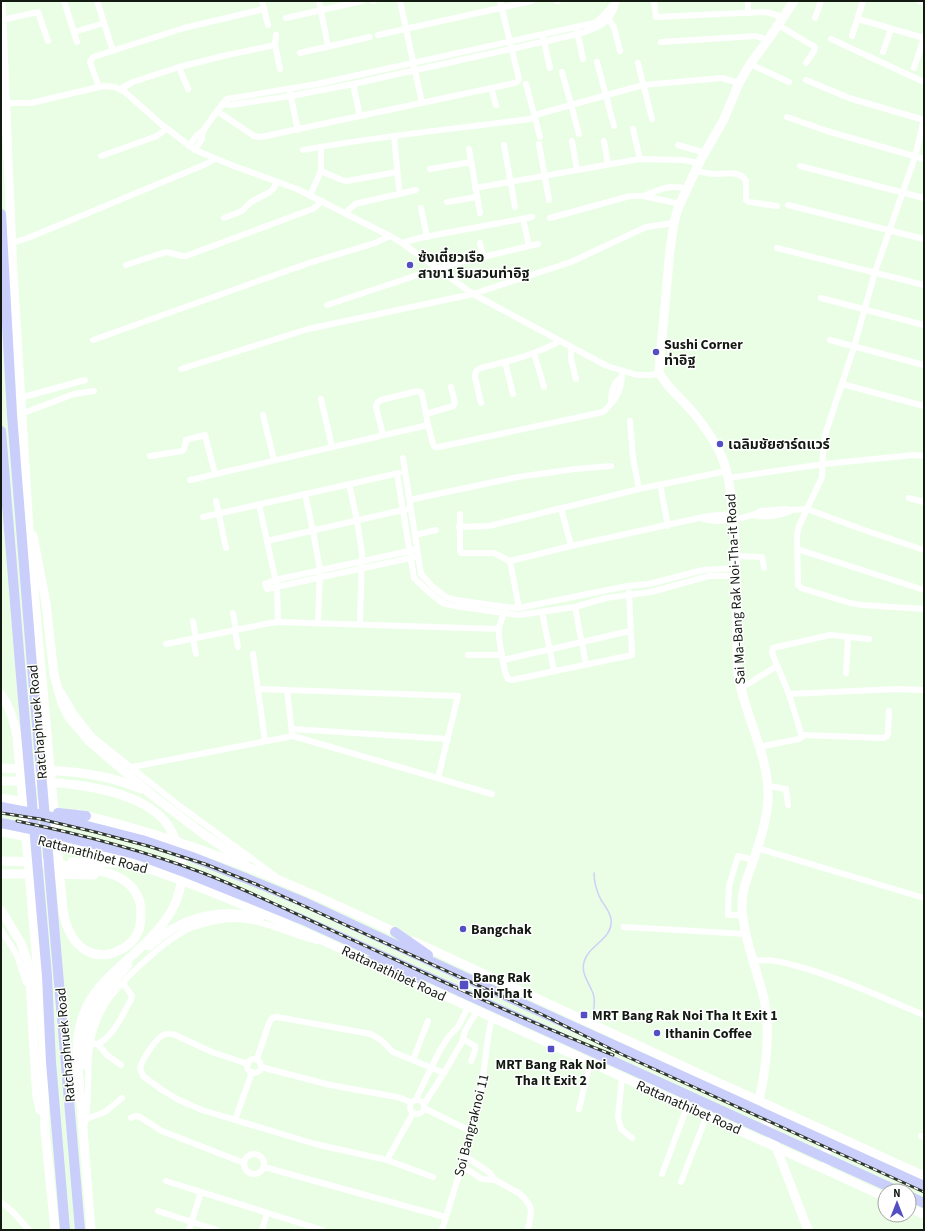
<svg xmlns="http://www.w3.org/2000/svg" width="925" height="1231" font-family="'Source Sans 3','Noto Sans Thai',sans-serif">
<rect width="100%" height="100%" fill="#eafee6"/>
<g fill="none" stroke-linecap="round" stroke-linejoin="round">
<path stroke="#cdd1f6" stroke-width="1.5" d="M591 1021C594 1013 596 998 592 991 588 981 581 973 584 962 588 945 614 939 611 919 610 912 605 906 601 900 597 892 594 882 594 873"/>
<g stroke="#fff" stroke-width="6">
<polyline points="64,1 77,42"/>
<polyline points="97,1 113,51"/>
<polyline points="262,1 268,25"/>
<polyline points="319,1 328,46"/>
<polyline points="373,1 374,1"/>
<polyline points="400,1 422,103"/>
<polyline points="557,1 558,1"/>
<polyline points="654,1 656,17 766,12 783,17"/>
<polyline points="748,1 748,13"/>
<polyline points="919,1 924,2"/>
<polyline points="607,17 614,27 620,51"/>
<polyline points="286,18 362,1"/>
<polyline points="815,18 821,1"/>
<polyline points="858,19 924,38"/>
<polyline points="2,20 38,12 48,41"/>
<polyline points="778,25 815,47 814,51 806,63"/>
<polyline points="577,31 583,59"/>
<polyline points="74,32 104,23"/>
<polyline points="378,35 532,1"/>
<polyline points="852,36 863,1"/>
<polyline points="543,37 550,68"/>
<polyline points="831,39 924,82"/>
<polyline points="661,42 756,36 768,40"/>
<polyline points="275,45 280,69"/>
<polyline points="883,52 891,29"/>
<polyline points="300,53 370,37"/>
<polyline points="597,62 614,126"/>
<polyline points="638,63 652,119"/>
<polyline points="750,64 789,82"/>
<polyline points="179,67 188,89"/>
<polyline points="914,68 924,38"/>
<polyline points="562,72 579,134"/>
<polyline points="806,80 849,98 924,120"/>
<polyline points="353,84 360,116"/>
<polyline points="526,84 540,137"/>
<polyline points="99,87 90,62 93,57 184,28 264,9"/>
<polyline points="491,88 496,105"/>
<polyline points="120,89 133,82 179,67 223,56 275,45 276,35"/>
<polyline points="290,93 298,130"/>
<polyline points="6,103 31,103 99,87 105,86 115,87 125,92 161,124 195,150 234,166 297,189 390,236 402,243 473,294 607,366 637,375 651,375 659,373"/>
<path d="M222 104 231 105 291 96 353 84 578 34C597 28 612 24 616 2"/>
<polyline points="217,111 254,136 261,137 515,83 518,81 519,79 500,1"/>
<polyline points="535,115 643,85 722,78 739,83"/>
<polyline points="787,117 827,131 924,159"/>
<polyline points="924,119 915,157 875,272 854,347 825,435 823,449 822,477 799,526 797,535 798,585 801,588 850,603 863,605 924,609"/>
<polyline points="633,129 640,159"/>
<polyline points="394,136 399,188"/>
<polyline points="572,141 577,170"/>
<polyline points="604,141 608,164"/>
<polyline points="539,144 549,200"/>
<polyline points="504,145 515,207"/>
<polyline points="678,145 705,153"/>
<path d="M189 146 197 135 203 131 217 111 227 99 317 84 594 23C604 18 608 8 617 1"/>
<polyline points="469,149 480,213"/>
<polyline points="195,150 202,139 203,131"/>
<path d="M303 150C378 136 454 129 530 119"/>
<polyline points="101,156 157,136 166,129"/>
<polyline points="800,166 924,198"/>
<polyline points="430,169 471,162"/>
<polyline points="321,171 342,180 347,181 397,172"/>
<path d="M696 171C702 172 709 174 715 174 725 174 740 170 746 181V200L749 202 777 206"/>
<polyline points="475,188 640,159 683,160 699,163"/>
<polyline points="310,195 321,171 321,147"/>
<path d="M644 196C659 189 671 184 687 189"/>
<polyline points="447,202 477,197"/>
<polyline points="788,205 924,239"/>
<polyline points="421,208 427,237"/>
<polyline points="345,213 355,204 416,190"/>
<polyline points="224,218 242,211 251,202 270,192 273,189 277,182"/>
<polyline points="550,218 630,196 644,196 680,204"/>
<polyline points="523,219 529,246"/>
<polyline points="12,243 28,238 206,164 215,159"/>
<polyline points="402,243 419,238 532,217"/>
<polyline points="480,243 483,257"/>
<polyline points="777,248 924,285"/>
<polyline points="126,265 166,252 182,256 186,256 307,211 313,209 322,201"/>
<polyline points="821,298 924,325"/>
<polyline points="327,305 448,265 538,244"/>
<polyline points="93,340 247,285 309,263 375,243 390,236"/>
<polyline points="830,340 924,365"/>
<polyline points="571,347 571,359 576,379"/>
<polyline points="534,353 544,387"/>
<polyline points="505,362 513,394"/>
<polyline points="181,369 308,329 473,294 571,262 646,227 674,223"/>
<polyline points="842,384 924,406"/>
<polyline points="20,398 85,380"/>
<polyline points="321,399 332,447"/>
<path d="M481 403 475 377C475 372 476 370 481 368 508 361 535 355 560 341"/>
<path d="M611 403C611 394 613 382 621 378"/>
<polyline points="21,414 74,394 94,391"/>
<polyline points="426,414 453,406 455,403 451,387"/>
<polyline points="263,415 274,460"/>
<polyline points="630,421 633,458 639,489"/>
<polyline points="383,435 376,407 377,403 381,400 418,391 421,392 422,394 428,425"/>
<polyline points="150,456 182,451 184,449 186,440 205,435 215,474"/>
<polyline points="403,458 421,574 434,588 446,597 456,600 506,607 519,608 627,586 649,584 703,570 737,568"/>
<polyline points="397,474 414,578 430,593 443,603 455,606 518,615 575,607 606,598 651,592 709,576 737,576"/>
<polyline points="728,478 824,464 914,455 924,456"/>
<path d="M190 480 428 425 433 444 435 447H439L603 412C611 405 619 395 621 384 622 379 621 377 623 371"/>
<polyline points="349,484 357,520 362,553 360,624"/>
<polyline points="660,484 668,526"/>
<polyline points="305,494 313,531 320,570 318,623"/>
<polyline points="909,498 924,502"/>
<polyline points="409,500 518,477 575,469 611,466"/>
<polyline points="216,501 226,548"/>
<polyline points="259,504 277,587 278,622"/>
<polyline points="561,508 571,546"/>
<polyline points="460,514 460,551 461,553 494,553 510,561 571,546 708,516 733,514"/>
<path d="M753 515C764 518 782 516 792 510"/>
<polyline points="203,517 399,473"/>
<polyline points="703,519 715,521 733,520 753,515 761,511 785,509 792,510 807,509 864,530 924,550"/>
<polyline points="459,527 489,526 639,489 727,471"/>
<polyline points="415,535 436,530"/>
<polyline points="267,541 407,509"/>
<polyline points="797,549 924,590"/>
<polyline points="414,550 275,580 265,584 267,589 415,557"/>
<polyline points="736,556 762,557 764,568"/>
<polyline points="510,561 519,608"/>
<polyline points="575,607 586,665"/>
<path d="M505 610C503 616 500 622 499 629 498 636 504 673 508 679L512 680 632 655 629 592"/>
<polyline points="542,612 554,671"/>
<polyline points="233,613 236,630"/>
<polyline points="193,621 196,638"/>
<polyline points="235,630 238,647"/>
<polyline points="193,639 196,654"/>
<polyline points="166,644 270,623 278,622 499,629"/>
<polyline points="253,654 265,741"/>
<polyline points="468,655 502,655"/>
<polyline points="503,660 630,631"/>
<polyline points="846,673 848,637"/>
<polyline points="258,689 458,696 438,778"/>
<polyline points="740,689 777,666"/>
<polyline points="287,690 292,733"/>
<polyline points="62,692 74,713 93,737 177,804 274,875"/>
<polyline points="789,694 897,689 924,690"/>
<polyline points="292,729 448,739"/>
<polyline points="802,735 884,738 887,736 888,734 889,711"/>
<polyline points="759,747 799,739 802,737 789,694 772,653 773,648 830,635 869,639"/>
<polyline points="132,767 293,736 492,794"/>
<polyline points="768,786 786,789 788,805"/>
<polyline points="757,848 924,898"/>
<polyline points="743,915 728,915 729,886 738,856 753,860"/>
<polyline points="624,927 747,934"/>
<polyline points="1,930 17,955 26,983"/>
<path d="M754 961C772 958 789 964 807 969 848 981 885 999 924 1015"/>
<polyline points="463,1039 475,1046 475,1050 471,1061"/>
<path d="M91 1043 98 1044C114 1036 122 1015 131 1000L132 996 123 983"/>
<polyline points="98,1044 107,1055 121,1065"/>
<polyline points="257,1059 269,1023 272,1018 277,1017 371,1034 381,1040 393,1052 444,1073"/>
<circle cx="254" cy="1066" r="7"/>
<polyline points="413,1060 428,1021"/>
<path d="M248 1064 212 1052 173 1034C170 1034 166 1033 163 1035 156 1039 142 1059 140 1068L143 1076 162 1090 179 1100 202 1110 315 1144 387 1160 433 1177"/>
<polyline points="261,1067 330,1085 397,1097 411,1102"/>
<polyline points="622,1077 618,1117 621,1129 632,1138"/>
<polyline points="416,1099 440,1050 449,1036 458,1027 468,1007"/>
<circle cx="417" cy="1107" r="7"/>
<polyline points="424,1104 444,1073 462,1042 465,1031 477,1011"/>
<polyline points="424,1108 472,1132"/>
<polyline points="579,1109 590,1063"/>
<polyline points="131,1118 136,1116 140,1117 162,1131 244,1163"/>
<polyline points="86,1119 105,1112 122,1098"/>
<polyline points="235,1120 252,1072"/>
<path d="M85 1124C91 1095 85 1065 92 1036 95 1024 100 1013 106 1003 122 980 167 937 193 927 206 923 221 919 234 919 262 919 290 934 317 941"/>
<polyline points="921,1136 924,1137"/>
<circle cx="254" cy="1164" r="10"/>
<polyline points="465,1156 490,1173 495,1180 519,1193 525,1199 530,1206 531,1213 528,1230"/>
<polyline points="387,1160 413,1113"/>
<polyline points="462,1166 482,1179 495,1180"/>
<polyline points="264,1167 445,1217"/>
<polyline points="662,1174 687,1107"/>
<polyline points="166,1181 322,1230"/>
<polyline points="681,1182 707,1115"/>
<polyline points="1,1202 14,1213 29,1230"/>
<polyline points="158,1211 217,1230"/>
<polyline points="189,1230 201,1192"/>
<polyline points="262,1230 267,1213"/>
<polyline points="442,1230 472,1132 481,1091 489,1031 492,1018"/>
</g>
<g stroke="#fff" stroke-width="9">
<polyline points="33,536 46,603 54,675 62,703 68,716 89,741 152,795 202,833 245,862"/>
<path d="M1 694C10 707 14 720 17 736L38 975 43 1043 45 1131 55 1230"/>
<path d="M1 768C48 771 98 769 141 789"/>
<path d="M1 781C48 781 129 783 163 819 172 829 177 841 180 854 184 873 181 893 172 910 139 967 76 975 77 1055L91 1230"/>
<polyline points="1,798 51,807"/>
<path d="M79 814C129 826 178 841 226 859 286 881 344 908 401 935"/>
<path d="M1 832C47 840 92 850 137 865 218 891 296 928 374 964"/>
<path d="M1 861C31 861 60 864 89 869 98 871 107 872 116 876 130 882 141 895 141 911 141 917 141 926 138 932 131 949 105 961 87 951 72 943 66 927 63 911L30 546 13 273 1 1"/>
<polyline points="72,862 117,863"/>
<polyline points="1,874 34,874"/>
<polyline points="54,874 94,875"/>
<polyline points="1,910 21,943 27,960 30,979 35,1069 37,1097 40,1110"/>
<polyline points="413,941 702,1075 924,1176"/>
<path d="M149 946C182 917 217 908 260 917"/>
<polyline points="406,978 885,1197"/>
<path d="M83 1065C84 1018 97 999 128 965"/>
<path d="M759 1101C766 1069 771 1032 764 999 757 970 744 939 742 908 741 890 749 873 755 856 761 838 767 819 768 800 770 757 745 717 738 675 735 621 738 568 733 514 731 497 730 479 724 463 719 447 707 430 696 416 689 406 659 380 659 370L670 250 674 223 678 208 699 163 724 119 739 83 750 64 768 40 794 1"/>
<polyline points="761,1108 808,1230"/>
<path d="M827 1164C823 1151 827 1148 839 1143"/>
<polyline points="909,1208 924,1214"/>
</g>
<g stroke="#cacefa" stroke-width="10">
<polyline points="1,214 12,415 32,666 80,1230"/>
<polyline points="1,431 20,664 47,976 51,1062 65,1230"/>
<polyline points="1,807 48,816 142,840 192,857 245,878 306,903 488,988 924,1186"/>
<polyline points="58,813 86,816"/>
<polyline points="1,823 45,832 138,855 187,873 301,919 898,1191"/>
<polyline points="395,932 428,955"/>
<polyline points="369,961 417,978"/>
<polyline points="909,1196 924,1203"/>
</g>
<g stroke="#2f382e" stroke-width="3">
<g id="rail">
<polyline points="1,813 40,819 95,832 148,846 205,864 258,885 541,1014 621,1054 924,1192"/>
<path d="M17 821C80 834 142 850 203 873 247 890 290 911 333 931 425 973 518 1018 613 1055"/>
</g>
</g>
<use href="#rail" stroke="#fff" stroke-width="1.5" stroke-dasharray="4.5" stroke-linecap="butt"/>
</g>
<g fill="#544ec5" stroke="#fff" stroke-width="1.5">
<circle cx="410" cy="265" r="4"/>
<circle cx="656" cy="352" r="4"/>
<circle cx="720" cy="444" r="4"/>
<circle cx="463" cy="929" r="4"/>
<rect x="459" y="980" width="10" height="10" rx="2"/>
<rect x="580" y="1011" width="8" height="8" rx="2"/>
<circle cx="657" cy="1033" r="4"/>
<rect x="547" y="1045" width="8" height="8" rx="2"/>
</g>
<g text-anchor="middle" stroke-width="3" stroke-linejoin="round" paint-order="stroke">
<g font-size="14" font-weight="bold" fill="#131a12" stroke="#fff" text-anchor="start">
<text x="418" y="262">ซ้งเตี๋ยวเรือ<tspan x="418" dy="16">สาขา1 ริมสวนท่าอิฐ</tspan></text>
<text x="664" y="349">Sushi Corner<tspan x="664" dy="16">ท่าอิฐ</tspan></text>
<text x="728" y="449">เฉลิมชัยฮาร์ดแวร์</text>
<text x="471" y="934">Bangchak</text>
<text x="473" y="982">Bang Rak<tspan x="473" dy="16">Noi Tha It</tspan></text>
<text x="592" y="1020">MRT Bang Rak Noi Tha It Exit 1</text>
<text x="665" y="1038">Ithanin Coffee</text>
<text x="551" y="1069" text-anchor="middle">MRT Bang Rak Noi<tspan x="551" dy="16">Tha It Exit 2</tspan></text>
</g>
<g font-size="14" fill="#131a12" stroke="#fff">
<text transform="translate(735 589) rotate(-93)" y="5">Sai Ma-Bang Rak Noi-Tha-it Road</text>
<text transform="translate(37 722) rotate(-95)" y="5">Ratchaphruek Road</text>
<text transform="translate(93 854) rotate(15)" y="5">Rattanathibet Road</text>
<text transform="translate(394 973) rotate(25)" y="5">Rattanathibet Road</text>
<text transform="translate(65 1045) rotate(-95)" y="5">Ratchaphruek Road</text>
<text transform="translate(689 1107) rotate(24)" y="5">Rattanathibet Road</text>
<text transform="translate(471 1125) rotate(-76)" y="5">Soi Bangraknoi 11</text>
</g>
</g>
<rect width="925" height="1231" fill="none" stroke="#131a12" stroke-width="4"/>
<g transform="translate(897 1203)"><circle r="19" fill="#ffffff" stroke="#a1a3a0"/>
<path d="M0-3L7 15L0 10L-7 15Z" fill="#544ec5"/>
<text y="-6" font-size="11" font-weight="bold" text-anchor="middle" fill="#131a12">N</text>
</g>
</svg>
